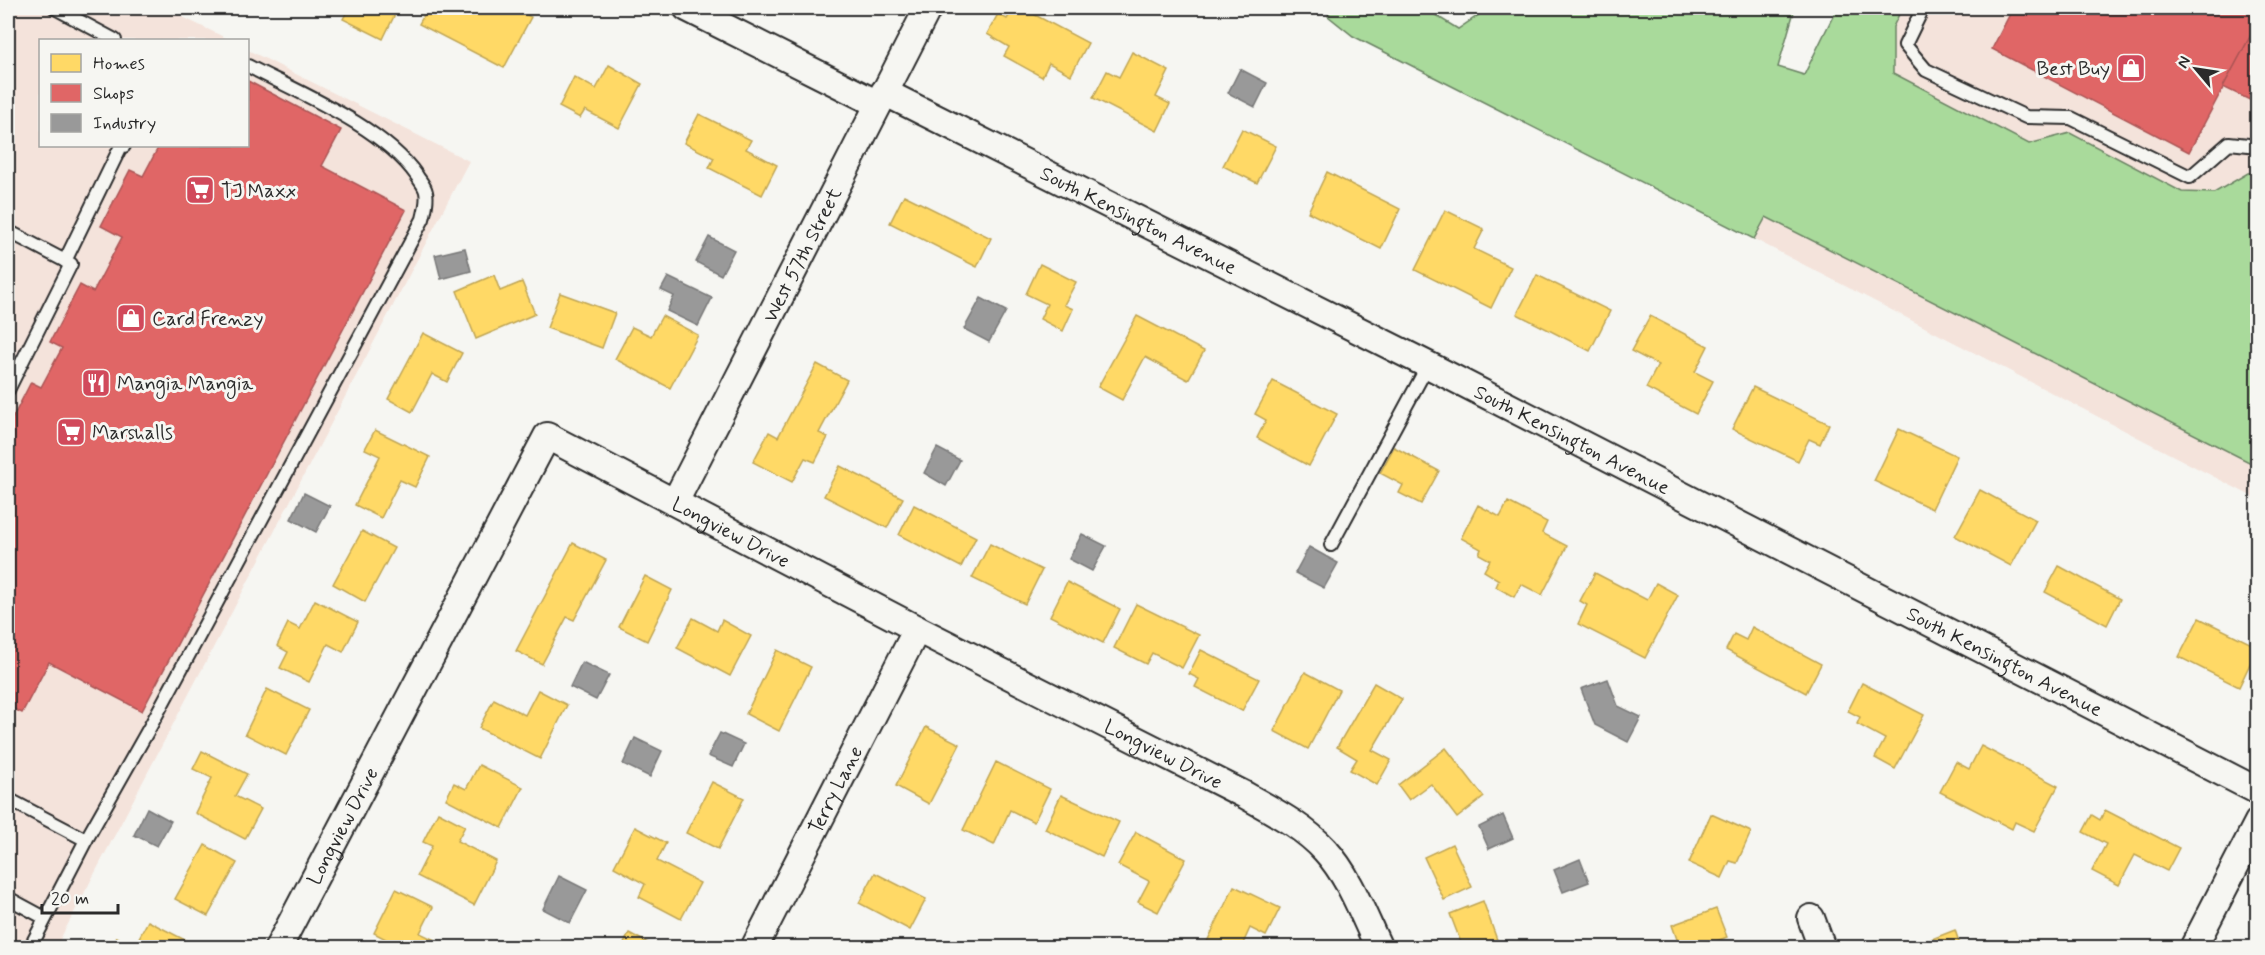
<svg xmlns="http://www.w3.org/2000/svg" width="2265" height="955" font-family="Mynerve,sans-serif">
<rect width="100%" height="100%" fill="#f6f6f2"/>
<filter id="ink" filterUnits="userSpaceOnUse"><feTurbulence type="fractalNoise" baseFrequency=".0167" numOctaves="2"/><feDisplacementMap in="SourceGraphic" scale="12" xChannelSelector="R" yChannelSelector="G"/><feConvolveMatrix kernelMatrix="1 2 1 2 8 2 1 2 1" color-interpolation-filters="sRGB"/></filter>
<g filter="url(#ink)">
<g fill="#f4e3db">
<polygon points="8,8 164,8 230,40 40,40 40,146 248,146 248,50 469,161 56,947 8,947"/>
<polygon points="1874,8 2257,8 2257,499 1754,239"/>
</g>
<polygon fill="#a9da9b" stroke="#6a8263" stroke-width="1.5" points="1332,8 1437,8 1435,15 1458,29 1489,8 1795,8 1778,67 1804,75 1837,8 1902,8 1893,27 1893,73 2029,144 2070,133 2182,192 2214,193 2248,173 2257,172 2257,466 1766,217 1754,239 1353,36 1328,16"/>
<g fill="#ffd966" stroke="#bfa554" stroke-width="1.5">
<polygon points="349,8 398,8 383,39 343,19"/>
<polygon points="428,8 513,8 531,17 504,68 419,24"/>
<polygon points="1014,8 1022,8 1088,43 1071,75 1049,63 1042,77 1004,56 1009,47 987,34 998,14 1007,19"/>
<polygon points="1132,52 1169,71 1156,97 1170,104 1157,131 1093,98 1107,71 1119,77"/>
<polygon points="609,65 642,84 619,128 585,110 580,118 559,107 574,77 596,89"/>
<polygon points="699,114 751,140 746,149 777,165 762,195 709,168 714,158 684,143"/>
<polygon points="1242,129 1276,146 1257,183 1223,166"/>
<polygon points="1327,172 1400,209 1381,249 1308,212"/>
<polygon points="904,195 991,238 977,267 890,223"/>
<polygon points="1445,210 1484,229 1474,249 1511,267 1491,308 1415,270"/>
<polygon points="1040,264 1076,282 1064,305 1073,309 1063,331 1040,319 1047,304 1026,294"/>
<polygon points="494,275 500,291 522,282 535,314 476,339 457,291"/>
<polygon points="1537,275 1610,311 1590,351 1517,314"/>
<polygon points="560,293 615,313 602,348 547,328"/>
<polygon points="662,316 698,335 670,388 615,359 632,327 651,336"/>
<polygon points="1137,316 1204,351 1188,380 1145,357 1122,400 1098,387"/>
<polygon points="1650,316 1708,346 1695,372 1713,381 1696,414 1646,388 1658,365 1631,351"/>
<polygon points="423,333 462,353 447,382 432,374 412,412 388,399"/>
<polygon points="817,364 847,380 819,433 828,437 815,462 805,458 792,482 753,462 769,432 778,437"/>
<polygon points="1273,381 1337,414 1309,466 1257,438 1266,420 1255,414"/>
<polygon points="1753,387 1829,424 1820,444 1809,439 1798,461 1732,429"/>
<polygon points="1899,429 1957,456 1932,509 1874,481"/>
<polygon points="375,430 430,457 415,487 400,480 381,518 355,505 380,456 365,449"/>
<polygon points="1394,447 1439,471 1421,504 1399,493 1403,485 1380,473"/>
<polygon points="840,466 903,498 887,528 824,496"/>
<polygon points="1980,490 2036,520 2011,566 1955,536"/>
<polygon points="1508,502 1547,522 1542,533 1567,546 1542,595 1521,584 1514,597 1496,587 1499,580 1484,571 1490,560 1479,554 1481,549 1461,538 1478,505 1500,517"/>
<polygon points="914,505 976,537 961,567 899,535"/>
<polygon points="362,531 394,548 365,602 333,584"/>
<polygon points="573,543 606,560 574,620 567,617 542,664 516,651"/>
<polygon points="990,544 1042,570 1025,604 972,578"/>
<polygon points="2059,566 2120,599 2107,625 2045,592"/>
<polygon points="1595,573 1647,600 1656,583 1678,595 1645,658 1578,624 1587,605 1580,601"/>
<polygon points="645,576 672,590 647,641 619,627"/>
<polygon points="1067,582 1120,609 1103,643 1050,616"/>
<polygon points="315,600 358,622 343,652 328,644 309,682 280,668 288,652 277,646 288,623 300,629"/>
<polygon points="1136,604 1199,635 1182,668 1152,653 1146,664 1114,648"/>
<polygon points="693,618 717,631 722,620 751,636 730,676 677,648"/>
<polygon points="2199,618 2258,647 2239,687 2179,657"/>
<polygon points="1752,627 1821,664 1806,693 1726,650 1734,634 1746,640"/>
<polygon points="777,650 811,667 779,731 746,714"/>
<polygon points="1201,650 1259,679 1242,711 1195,687 1199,679 1189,674"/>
<polygon points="1305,672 1339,690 1308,749 1274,731"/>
<polygon points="1374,683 1402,699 1372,750 1391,760 1377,785 1350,770 1357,759 1337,747"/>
<polygon points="1862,683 1924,715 1895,769 1875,758 1885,739 1857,724 1860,717 1848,711"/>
<polygon points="267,689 309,710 286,755 245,734"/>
<polygon points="538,690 567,705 540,759 479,728 494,699 525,715"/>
<polygon points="926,727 960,744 929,804 896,786"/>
<polygon points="1981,746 2058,786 2034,831 2015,822 2012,829 1940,792 1956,762 1969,769"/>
<polygon points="1446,748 1484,797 1457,818 1431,784 1409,800 1398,785"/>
<polygon points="202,751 247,774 235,796 261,809 245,839 195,813 212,778 193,769"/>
<polygon points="996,762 1050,789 1034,822 1010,810 994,845 963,830"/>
<polygon points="479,765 523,787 502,828 446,799 454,783 466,789"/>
<polygon points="712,782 744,798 718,849 686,833"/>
<polygon points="1061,795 1119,822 1102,857 1045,829"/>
<polygon points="2105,810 2179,848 2167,871 2135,855 2119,885 2092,871 2106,844 2083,832 2092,815 2100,820"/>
<polygon points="438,812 465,826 457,841 496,861 474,905 417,876 432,846 423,842"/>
<polygon points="1711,814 1751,832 1737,863 1730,861 1722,878 1689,863"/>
<polygon points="635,827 666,843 657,861 700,883 681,919 639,897 645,884 614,867"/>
<polygon points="1136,832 1186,859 1158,912 1138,902 1149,881 1118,865"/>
<polygon points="1452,844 1472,887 1444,900 1424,857"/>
<polygon points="205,845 237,863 208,916 175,899"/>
<polygon points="875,873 926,899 910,930 859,903"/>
<polygon points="1234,886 1280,908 1266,936 1250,928 1241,948 1204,948"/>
<polygon points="396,889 433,907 420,933 439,942 436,948 403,948 374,933"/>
<polygon points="1483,901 1500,948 1463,948 1450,914"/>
<polygon points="1716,909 1727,937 1714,942 1716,948 1680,948 1672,925"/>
<polygon points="148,921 189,942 186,948 112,948 117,937 134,947"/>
<polygon points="1955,930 1961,948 1909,948"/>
<polygon points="629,933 657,948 622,948"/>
</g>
<g fill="#e06666" stroke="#aa5454" stroke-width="1.5">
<polygon points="2013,8 2258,8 2258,22 2189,152 1992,49"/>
<polygon points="2258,22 2258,104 2223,87"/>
<polygon points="248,81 341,130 322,166 406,210 142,711 49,662 22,713 12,708 8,716 8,427 31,382 41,387 62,348 50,342 80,285 93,292 122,237 101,226 130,170 143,176 159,146 248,146"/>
</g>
<g fill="#999" stroke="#787878" stroke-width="1.5">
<polygon points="1240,69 1267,83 1255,107 1228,93"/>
<polygon points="709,237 734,250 721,275 696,262"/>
<polygon points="465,248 471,271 441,279 435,255"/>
<polygon points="668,277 712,298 698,326 667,311 674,296 661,290"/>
<polygon points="981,298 1006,311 989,342 964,329"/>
<polygon points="937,448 960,460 946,486 924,473"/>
<polygon points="304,493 330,506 316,532 291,519"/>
<polygon points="1082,534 1106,546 1092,571 1069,559"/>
<polygon points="1309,547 1338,563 1324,588 1295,573"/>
<polygon points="582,662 609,675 596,700 570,687"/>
<polygon points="1608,679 1618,706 1641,717 1628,742 1595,725 1581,689"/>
<polygon points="720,733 744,744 733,767 708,756"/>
<polygon points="635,738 662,751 650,777 623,764"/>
<polygon points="147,808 171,821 157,846 134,835"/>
<polygon points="1503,815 1513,838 1489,849 1479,827"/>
<polygon points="1580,859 1589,882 1563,892 1554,870"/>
<polygon points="559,876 587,890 570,923 543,909"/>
</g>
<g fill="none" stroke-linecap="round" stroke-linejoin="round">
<g stroke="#2b2b2b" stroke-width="16">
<g id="service">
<polyline points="55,8 115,40"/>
<polyline points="1923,8 1905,45 1926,70 2026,117 2071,118 2190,177 2229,143 2258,146"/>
<polyline points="8,231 71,264 8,390"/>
<polyline points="65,261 121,146 124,146"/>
<polyline points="1331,545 1428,365"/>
<polyline points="8,799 86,840"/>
<polyline points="8,898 45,918"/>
<path d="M30 948 86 840 151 725 423 219C425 210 428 201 426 192 425 186 420 181 417 176 383 127 300 93 248 66"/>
</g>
</g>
<g stroke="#2b2b2b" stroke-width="30">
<g id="minor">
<polyline points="687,8 878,104"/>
<path id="s1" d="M884 92 1428 365 2258 791"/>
<path id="s2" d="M675 502 928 8"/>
<polyline points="1811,918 1822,948"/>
<path id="s3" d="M278 948 547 436 917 629 1245 795C1273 811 1303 826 1325 850 1350 877 1363 915 1379 948"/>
<path id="s4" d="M754 948 917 629"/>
<polyline points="2193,948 2258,822"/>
</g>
</g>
<use href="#service" stroke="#f6f6f2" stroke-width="12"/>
<use href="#minor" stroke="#f6f6f2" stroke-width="26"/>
</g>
</g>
<defs>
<g id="shop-square" transform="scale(1.5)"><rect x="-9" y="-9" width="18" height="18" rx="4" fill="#d1495b" stroke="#f6f6f2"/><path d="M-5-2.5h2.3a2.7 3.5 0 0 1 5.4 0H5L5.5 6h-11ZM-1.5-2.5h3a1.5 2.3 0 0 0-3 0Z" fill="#fff"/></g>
<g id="supermarket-square" transform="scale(1.5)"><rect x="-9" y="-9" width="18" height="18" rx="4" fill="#d1495b" stroke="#f6f6f2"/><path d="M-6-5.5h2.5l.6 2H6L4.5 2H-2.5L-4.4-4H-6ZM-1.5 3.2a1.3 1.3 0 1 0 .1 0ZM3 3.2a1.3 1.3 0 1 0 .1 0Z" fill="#fff"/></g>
<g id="restaurant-square" transform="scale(1.5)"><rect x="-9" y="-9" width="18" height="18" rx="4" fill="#d1495b" stroke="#f6f6f2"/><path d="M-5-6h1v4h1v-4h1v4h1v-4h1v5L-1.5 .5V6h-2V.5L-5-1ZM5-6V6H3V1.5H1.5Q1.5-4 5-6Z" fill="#fff"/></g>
</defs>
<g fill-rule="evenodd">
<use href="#shop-square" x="2131" y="68"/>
<use href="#supermarket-square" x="200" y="190"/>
<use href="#shop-square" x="131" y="318"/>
<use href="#restaurant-square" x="96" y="383"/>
<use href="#supermarket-square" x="71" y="432"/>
</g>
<g text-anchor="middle" stroke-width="6" stroke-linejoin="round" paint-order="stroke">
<g font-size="20" fill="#2b2b2b" stroke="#f6f6f2" text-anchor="start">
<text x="2110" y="75" text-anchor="end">Best Buy</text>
<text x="221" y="197">TJ Maxx</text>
<text x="152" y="325">Card Frenzy</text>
<text x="117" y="390">Mangia Mangia</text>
<text x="92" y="439">Marshalls</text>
</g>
<g font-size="20" fill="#2b2b2b" stroke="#f6f6f2">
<text dy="7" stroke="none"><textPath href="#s1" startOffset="285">South Kensington Avenue</textPath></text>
<text dy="7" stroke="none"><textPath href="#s2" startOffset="278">West 57th Street</textPath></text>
<text dy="7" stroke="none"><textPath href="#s1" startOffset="771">South Kensington Avenue</textPath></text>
<text dy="7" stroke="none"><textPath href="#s3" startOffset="786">Longview Drive</textPath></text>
<text dy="7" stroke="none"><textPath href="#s1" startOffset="1257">South Kensington Avenue</textPath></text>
<text dy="7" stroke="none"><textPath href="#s3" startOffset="1272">Longview Drive</textPath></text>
<text dy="7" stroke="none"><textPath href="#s4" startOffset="178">Terry Lane</textPath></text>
<text dy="7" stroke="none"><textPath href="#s3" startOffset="138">Longview Drive</textPath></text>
</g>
</g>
<rect width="2265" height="955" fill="none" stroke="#f6f6f2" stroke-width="30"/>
<rect x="15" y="15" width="2235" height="925" fill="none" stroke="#2b2b2b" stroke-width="2" filter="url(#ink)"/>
<rect x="39" y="39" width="210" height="108" fill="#f6f6f2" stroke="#a5a5a2" stroke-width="1.5"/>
<rect x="51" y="54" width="30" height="18" fill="#ffd966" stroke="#a5a5a2" stroke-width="1.5"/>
<text x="93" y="69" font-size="18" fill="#2b2b2b">Homes</text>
<rect x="51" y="84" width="30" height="18" fill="#e06666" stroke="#a5a5a2" stroke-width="1.5"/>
<text x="93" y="99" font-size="18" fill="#2b2b2b">Shops</text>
<rect x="51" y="114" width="30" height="18" fill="#999999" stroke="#a5a5a2" stroke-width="1.5"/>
<text x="93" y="129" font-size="18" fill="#2b2b2b">Industry</text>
<g transform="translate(2196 69) rotate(299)" stroke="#f6f6f2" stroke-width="4.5" paint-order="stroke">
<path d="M0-4.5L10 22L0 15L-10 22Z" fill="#2b2b2b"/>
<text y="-9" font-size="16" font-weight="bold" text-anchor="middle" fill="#2b2b2b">N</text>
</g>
<path d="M42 904v9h76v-9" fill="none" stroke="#2b2b2b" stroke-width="3"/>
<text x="51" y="904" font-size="18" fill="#2b2b2b" stroke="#f6f6f2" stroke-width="4.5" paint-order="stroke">20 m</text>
</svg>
